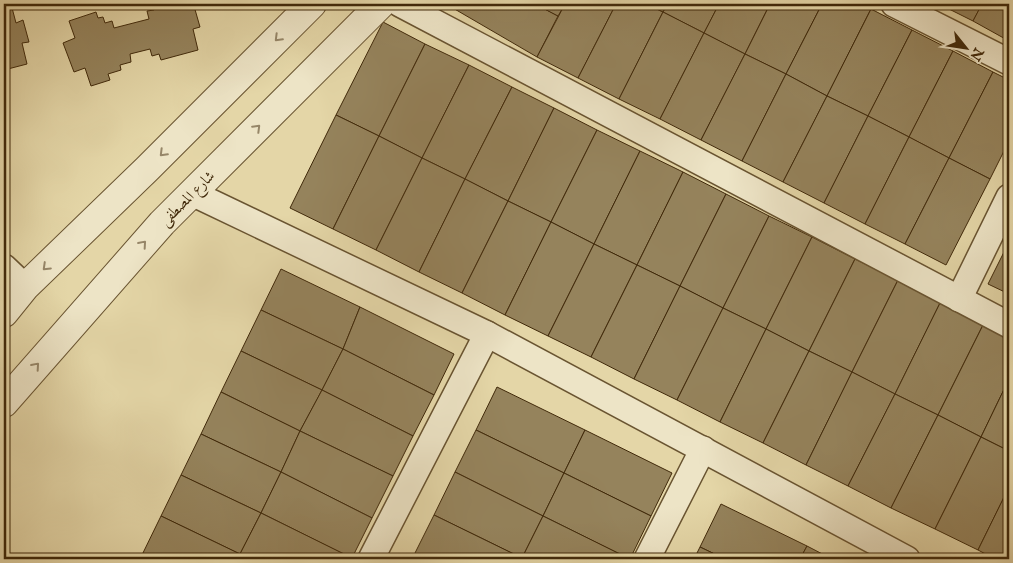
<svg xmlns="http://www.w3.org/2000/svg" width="1013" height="563" font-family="'IM FELL English',Amiri,serif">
<rect width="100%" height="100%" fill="#e4d6a7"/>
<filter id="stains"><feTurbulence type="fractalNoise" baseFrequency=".004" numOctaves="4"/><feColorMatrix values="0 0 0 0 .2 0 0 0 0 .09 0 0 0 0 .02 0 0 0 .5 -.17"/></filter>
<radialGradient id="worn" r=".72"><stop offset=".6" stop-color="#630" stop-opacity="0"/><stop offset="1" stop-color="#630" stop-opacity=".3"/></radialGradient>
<g fill="#95835c" stroke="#40290a">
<polygon points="4,4 11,4 16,23 23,20 29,42 22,43 27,64 4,70"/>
<polygon points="152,4 185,4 187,8 194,6 200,27 193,29 198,50 161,60 159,54 152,56 150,49 130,54 131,62 120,65 121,70 108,74 110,80 91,86 85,68 74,72 63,43 75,38 69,21 96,12 98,18 103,17 105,23 112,21 114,28 149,19 147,11 154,10"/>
<polygon points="446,4 535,4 558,16 537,57"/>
<polygon points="535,4 565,4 558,16"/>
<polygon points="565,4 616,4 578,78 537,57"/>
<polygon points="616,4 647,4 663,12 619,99 578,78"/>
<polygon points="647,4 668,4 663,12"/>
<polygon points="668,4 719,4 704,33 663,12"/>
<polygon points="719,4 770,4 745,54 704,33"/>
<polygon points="770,4 822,4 786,74 745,54"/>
<polygon points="822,4 860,4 871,9 827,96 786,74"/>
<polygon points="939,4 982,4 973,21"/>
<polygon points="982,4 1009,4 1009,41 973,21"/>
<polygon points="871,9 912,30 868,116 827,96"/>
<polygon points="663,12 704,33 660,119 619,99"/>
<polygon points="383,22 425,44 379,136 336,115"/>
<polygon points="912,30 953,51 909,137 868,116"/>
<polygon points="704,33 745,54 701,140 660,119"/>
<polygon points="425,44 469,65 422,158 379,136"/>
<polygon points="953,51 993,72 949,158 909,137"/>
<polygon points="745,54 786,74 742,161 701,140"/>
<polygon points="469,65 512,87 465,179 422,158"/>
<polygon points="993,72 1009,80 1009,141 990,179 949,158"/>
<polygon points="786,74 827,96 783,182 742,161"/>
<polygon points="512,87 554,108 508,201 465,179"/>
<polygon points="827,96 868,116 824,203 783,182"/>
<polygon points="554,108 597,130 551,222 508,201"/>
<polygon points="336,115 379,136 333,229 290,208"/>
<polygon points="868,116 909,137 865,224 824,203"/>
<polygon points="597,130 640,151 594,244 551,222"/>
<polygon points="379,136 422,158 376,250 333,229"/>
<polygon points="909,137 949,158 905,244 865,224"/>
<polygon points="640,151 683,172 637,265 594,244"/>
<polygon points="422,158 465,179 419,272 376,250"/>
<polygon points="949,158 990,179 946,265 905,244"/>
<polygon points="683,172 726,194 680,286 637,265"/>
<polygon points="465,179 508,201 462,293 419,272"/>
<polygon points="726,194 769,216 723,308 680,286"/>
<polygon points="508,201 551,222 505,315 462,293"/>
<polygon points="769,216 812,237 766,329 723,308"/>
<polygon points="551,222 594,244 548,336 505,315"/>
<polygon points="812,237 855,259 809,351 766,329"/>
<polygon points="1009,242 1009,294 988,284"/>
<polygon points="594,244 637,265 591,357 548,336"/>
<polygon points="855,259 898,280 852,372 809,351"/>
<polygon points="637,265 680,286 634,379 591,357"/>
<polygon points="281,269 360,307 343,349 261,310"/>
<polygon points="898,280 941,301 895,394 852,372"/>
<polygon points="680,286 723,308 677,400 634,379"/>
<polygon points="941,301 984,323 938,415 895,394"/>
<polygon points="360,307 454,354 434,395 343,349"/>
<polygon points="723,308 766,329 720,422 677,400"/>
<polygon points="261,310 343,349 322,390 241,351"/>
<polygon points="984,323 1009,335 1009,379 981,437 938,415"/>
<polygon points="766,329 809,351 763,443 720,422"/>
<polygon points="343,349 434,395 413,436 322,390"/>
<polygon points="241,351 322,390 300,431 221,392"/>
<polygon points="809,351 852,372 806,465 763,443"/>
<polygon points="852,372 895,394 848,486 806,465"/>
<polygon points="1009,379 1009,451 981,437"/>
<polygon points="497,387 585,430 564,473 476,430"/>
<polygon points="322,390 413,436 393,476 300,431"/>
<polygon points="221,392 300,431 281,472 201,434"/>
<polygon points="895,394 938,415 891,508 848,486"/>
<polygon points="938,415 981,437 935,529 891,508"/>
<polygon points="476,430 564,473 543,516 455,472"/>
<polygon points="585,430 672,473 651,516 564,473"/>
<polygon points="300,431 393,476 372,518 281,472"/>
<polygon points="201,434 281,472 261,513 181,475"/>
<polygon points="981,437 1009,451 1009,487 978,550 935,529"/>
<polygon points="281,472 372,518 352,558 261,513"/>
<polygon points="455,472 543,516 522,558 434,515"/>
<polygon points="564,473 651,516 630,559 543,516"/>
<polygon points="181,475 261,513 240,554 161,516"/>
<polygon points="1009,487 1009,559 995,559 978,550"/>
<polygon points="721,504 807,546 800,559 725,559 700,547"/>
<polygon points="261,513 352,558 351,559 251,559 240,554"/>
<polygon points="434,515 522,558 522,559 416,559 413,557"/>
<polygon points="161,516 240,554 238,559 146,559 141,557"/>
<polygon points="543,516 630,559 522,558"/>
<polygon points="807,546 832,559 800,559"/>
<polygon points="700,547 725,559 694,559"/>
</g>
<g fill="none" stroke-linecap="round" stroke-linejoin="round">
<g stroke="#695431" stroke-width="28">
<g id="minor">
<polyline points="400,4 1009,325"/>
<polyline points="894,4 1009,62"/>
<polyline points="192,193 487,334 907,559"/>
<polyline points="4,267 25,287"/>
<polyline points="959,299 1009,197"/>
<polyline points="371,559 487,334"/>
<polyline points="647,559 703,449"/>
</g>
</g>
<g stroke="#695431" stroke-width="30">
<g id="tertiary">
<polyline points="4,313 25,287 147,169 312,4"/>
<polyline points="4,403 162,223 381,4"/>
</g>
</g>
<use href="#minor" stroke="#ede4c6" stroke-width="25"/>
<use href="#tertiary" stroke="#ede4c6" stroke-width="28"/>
</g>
<defs><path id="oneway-chevron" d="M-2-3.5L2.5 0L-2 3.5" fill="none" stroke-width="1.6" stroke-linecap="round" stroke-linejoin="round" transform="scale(1.25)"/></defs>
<g stroke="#968668">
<use href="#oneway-chevron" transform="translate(278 38) rotate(135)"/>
<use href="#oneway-chevron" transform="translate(257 128) rotate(-45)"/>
<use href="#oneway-chevron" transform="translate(163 153) rotate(135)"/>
<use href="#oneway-chevron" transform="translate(143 244) rotate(-49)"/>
<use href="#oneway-chevron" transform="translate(46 267) rotate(136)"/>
<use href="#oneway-chevron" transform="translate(36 366) rotate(-49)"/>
</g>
<g text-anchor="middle" stroke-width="4" stroke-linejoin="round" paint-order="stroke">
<g font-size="15" fill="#40290a" stroke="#ede4c6">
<text transform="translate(187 198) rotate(-45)" y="5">شارع المصطفى</text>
</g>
</g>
<rect width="1013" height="563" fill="none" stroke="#e4d6a7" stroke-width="20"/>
<rect x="5" y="5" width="1003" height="553" fill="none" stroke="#40290a" stroke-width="2.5"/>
<rect x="10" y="10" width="993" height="543" fill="none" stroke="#40290a"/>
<g transform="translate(966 48) rotate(120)" stroke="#ede4c6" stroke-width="4" paint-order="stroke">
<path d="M0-4L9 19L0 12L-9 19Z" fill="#40290a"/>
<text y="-8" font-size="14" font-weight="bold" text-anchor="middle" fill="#40290a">N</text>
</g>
<rect width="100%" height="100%" filter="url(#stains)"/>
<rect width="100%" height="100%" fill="url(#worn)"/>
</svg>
